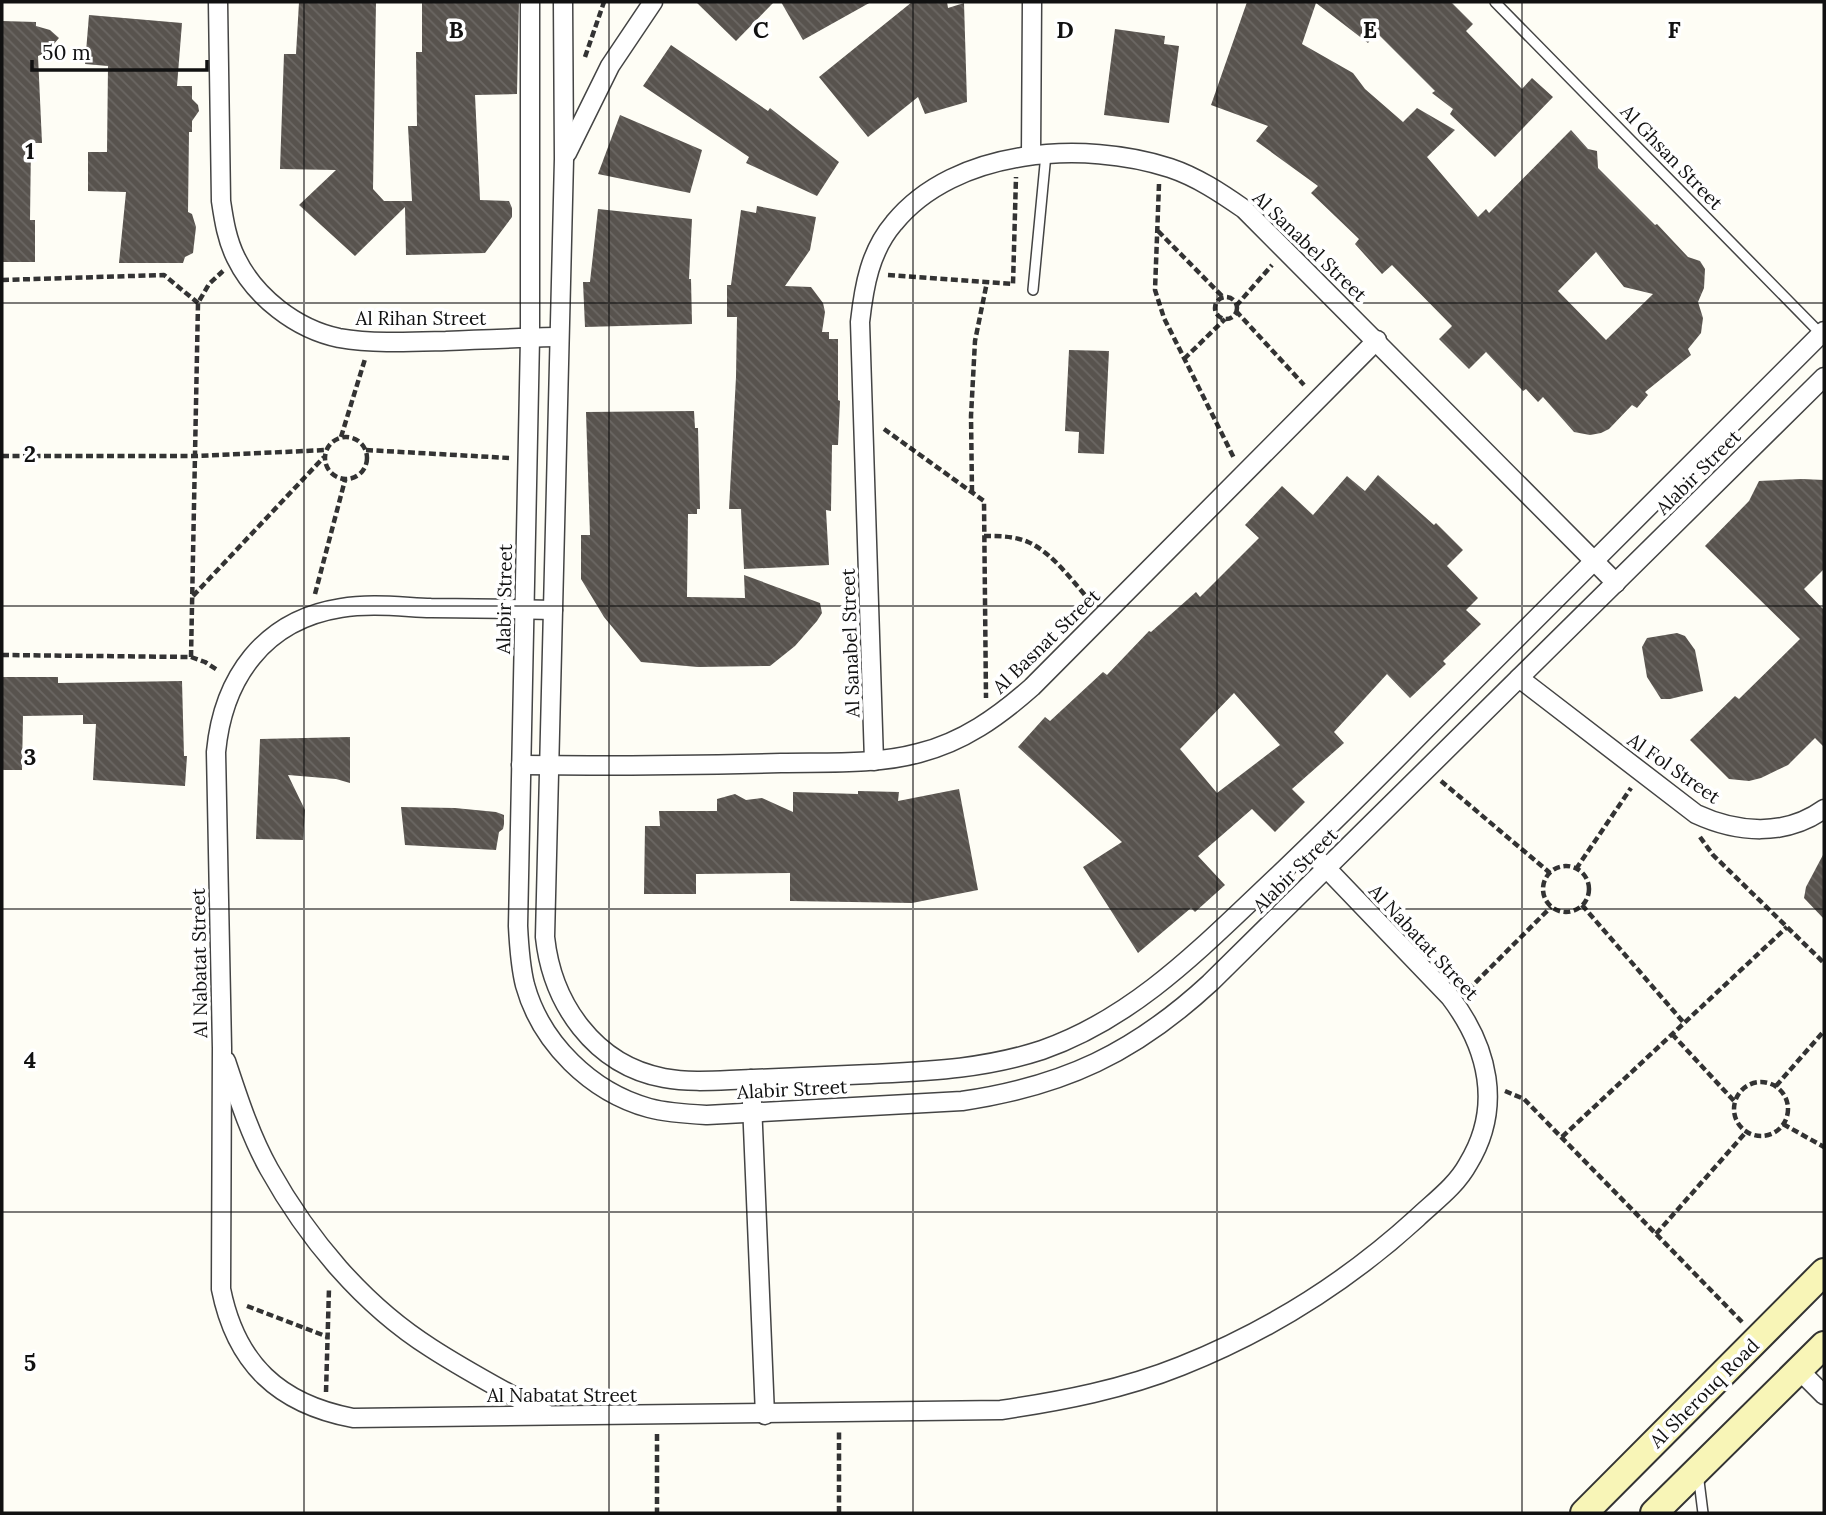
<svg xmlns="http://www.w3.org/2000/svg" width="1826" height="1515" font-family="Lora,serif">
<defs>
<pattern id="building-back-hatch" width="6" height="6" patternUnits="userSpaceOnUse" patternTransform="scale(1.75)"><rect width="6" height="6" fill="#58534e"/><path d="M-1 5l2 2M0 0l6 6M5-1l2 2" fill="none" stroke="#6b6763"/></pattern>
</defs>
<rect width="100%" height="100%" fill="#fefdf5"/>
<g fill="url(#building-back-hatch)" fill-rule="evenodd">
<polygon points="299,2 376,2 373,189 384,201 412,201 408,126 417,126 416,52 422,52 422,2 519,2 517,94 475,95 480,200 509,201 512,208 512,217 485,253 406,255 405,207 355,256 299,205 336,170 280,169 284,54 296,54"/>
<polygon points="696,2 774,2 736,41"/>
<polygon points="781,2 871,2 803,40"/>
<polygon points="912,2 947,2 948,8 964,3 967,102 925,114 918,97 868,137 819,77"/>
<path d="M1247 2H1451L1473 24 1466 31 1522 89 1532 78 1553 97 1495 157 1450 114 1453 109 1432 93 1435 91 1376 32 1368 43 1316 3 1302 44 1353 73 1365 89 1403 122 1417 108 1455 130 1427 157 1478 217 1486 209 1489 213 1571 130 1588 149 1597 151 1598 168 1655 225 1657 224 1688 257 1700 261 1705 269 1704 288 1698 302 1703 318 1701 333 1688 349 1691 355 1645 392 1648 395 1637 408 1632 405 1609 429 1601 433 1590 435 1574 432 1543 397 1538 402 1526 389 1523 391 1486 352 1469 369 1439 339 1452 326 1392 265 1382 274 1355 244 1359 239 1311 193 1318 186 1256 141 1268 126 1211 105ZM1596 252 1624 287 1653 294 1606 340 1558 291Z"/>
<polygon points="89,15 182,23 177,86 192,86 192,99 198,105 199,111 192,121 192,132 189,132 188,212 192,214 196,227 193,253 185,257 183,263 119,263 126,192 88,191 88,152 107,152 108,66 85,64"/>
<polygon points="2,21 36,22 36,26 50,30 59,38 47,52 38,56 42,143 31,143 30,220 35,220 35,262 2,262"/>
<polygon points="1115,29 1165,36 1164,44 1179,46 1169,123 1104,115"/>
<polygon points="671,45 768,111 770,108 839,162 817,196 746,163 749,157 643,86"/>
<polygon points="620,115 702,150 690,193 598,174"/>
<polygon points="757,206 816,217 810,250 785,286 811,287 823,303 825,312 822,332 829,332 829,339 838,339 838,400 840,401 838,445 832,445 831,511 826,510 829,565 744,569 741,509 729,509 736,377 737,317 727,317 727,285 731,285 741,210 756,213"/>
<polygon points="598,209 692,219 689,279 691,279 692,324 585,327 583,282 590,282"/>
<polygon points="1069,350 1109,351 1104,454 1078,453 1079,432 1065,431"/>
<polygon points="694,411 695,428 698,428 700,509 697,509 697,514 688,514 687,597 745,598 744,575 820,603 822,613 817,621 795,646 770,666 698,667 641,662 604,617 581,579 581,535 590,535 586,412"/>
<path d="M1378 475 1434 525 1436 523 1463 550 1447 566 1478 598 1466 610 1481 624 1443 661 1446 664 1410 698 1387 674 1334 732 1344 743 1292 789 1305 802 1275 832 1252 809 1198 856 1225 885 1195 912 1191 908 1138 953 1083 867 1122 842 1018 747 1045 717 1050 721 1103 672 1107 675 1149 631 1151 632 1196 592 1200 597 1259 538 1245 525 1282 486 1313 515 1347 476 1365 491ZM1234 693 1280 745 1217 793 1180 749Z"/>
<polygon points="1802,479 1824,480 1824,569 1804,589 1824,610 1824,747 1815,738 1788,765 1761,778 1749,781 1729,779 1690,740 1735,696 1739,699 1800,639 1705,546 1749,501 1759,481"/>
<polygon points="1677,633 1685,636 1695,650 1703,691 1670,699 1661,699 1647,677 1642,647 1647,638"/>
<polygon points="2,677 58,677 58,683 182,681 184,756 187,756 185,786 93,780 96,724 83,724 83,715 23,716 22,770 2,770"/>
<polygon points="350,737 350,783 336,779 288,775 305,810 303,840 256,839 260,739"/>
<polygon points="959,789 978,890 912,903 790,901 790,873 696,874 696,894 644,894 645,826 660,826 659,811 717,811 717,799 735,794 746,800 762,798 793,812 793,792 858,794 858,791 899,792 898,801"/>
<polygon points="401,807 455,808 496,812 504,815 504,824 503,829 499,832 496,850 405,845"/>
<polygon points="1824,853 1824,919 1804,898 1806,887"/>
</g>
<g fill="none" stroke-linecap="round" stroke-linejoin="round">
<g stroke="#444" stroke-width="12">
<g id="lane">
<polyline points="1495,2 1822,335"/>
<polyline points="1033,290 1046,154"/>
<polyline points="1698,1473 1703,1513"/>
</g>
</g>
<g stroke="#444" stroke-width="21">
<g id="street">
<path d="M218 2 221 201C224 221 227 240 236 258 255 297 296 329 339 338 374 344 411 342 446 341 484 339 522 338 559 337"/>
<path d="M530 2V338L518 926C519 946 520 965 525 985 541 1043 591 1092 649 1108 668 1113 688 1114 707 1115L962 1101C1064 1086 1134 1053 1210 983L1824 377"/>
<path d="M563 2 564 159 545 937C552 1003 594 1065 664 1078 686 1082 708 1081 730 1080 777 1078 824 1076 871 1074 930 1071 984 1069 1042 1050 1125 1021 1187 962 1249 903 1310 846 1368 788 1426 729 1559 596 1691 463 1824 331"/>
<polyline points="567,153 610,66 653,2"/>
<polyline points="1031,155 1032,2"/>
<path d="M553 610C513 609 472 608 431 608 402 607 370 603 341 608 264 620 223 678 216 752L222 1048 221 1289C236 1364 279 1404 353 1418L1001 1410C1062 1401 1124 1389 1181 1366 1269 1331 1348 1281 1417 1218 1435 1201 1456 1186 1468 1164 1503 1107 1488 1047 1450 997L1308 849"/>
<path d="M1519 678 1696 814C1737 833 1785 837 1824 809"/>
<path d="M874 761 860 322C864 286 870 251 894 223 955 148 1084 140 1170 168 1197 177 1221 193 1244 209L1616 583"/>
<path d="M521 765C608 766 695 765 781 763 826 762 875 765 919 753 963 742 998 717 1032 687L1377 340"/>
<path d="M226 1061C238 1097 250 1135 269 1169 308 1239 363 1305 431 1348 468 1372 508 1393 546 1414"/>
<polyline points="751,1079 765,1415"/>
<polyline points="1799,1370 1824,1395"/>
</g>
</g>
<g stroke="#333" stroke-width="30">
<g id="secondary">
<polyline points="1584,1513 1824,1272"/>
<polyline points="1654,1513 1824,1345"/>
</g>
</g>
<g stroke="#333" stroke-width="4.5" stroke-dasharray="7 3.5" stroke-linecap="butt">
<polyline points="585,57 604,2"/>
<polyline points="1159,184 1155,290 1164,318 1234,458"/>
<polyline points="1158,231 1223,297"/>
<polyline points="888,275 1013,284 1016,177"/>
<polyline points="2,280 164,275 198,303"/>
<circle cx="1226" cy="308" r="11"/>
<polyline points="1236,306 1272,265"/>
<polyline points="1236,311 1304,385"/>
<polyline points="1184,359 1225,319"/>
<polyline points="884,429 984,501 986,698"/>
<circle cx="346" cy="458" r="21"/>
<polyline points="341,437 365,359"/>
<polyline points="366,450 509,458"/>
<polyline points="2,456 197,456 326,450"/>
<polyline points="972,492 971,416 975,341 987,282"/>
<path d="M984 536C999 536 1014 536 1028 542 1053 553 1073 582 1091 602"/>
<polyline points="315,594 345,480"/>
<polyline points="193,596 324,457"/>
<polyline points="2,655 191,657 205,662 219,671"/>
<polyline points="191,657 198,303 209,284 223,271"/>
<polyline points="1441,781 1550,873"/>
<polyline points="1700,837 1713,855 1824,963"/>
<circle cx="1566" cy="889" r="23"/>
<polyline points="1576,869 1631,788"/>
<polyline points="1582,905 1684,1023"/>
<polyline points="1468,990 1551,907"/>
<polyline points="1672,1034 1735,1102"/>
<circle cx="1761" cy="1109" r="27"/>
<polyline points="1776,1086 1824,1031"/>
<polyline points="1505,1091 1524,1099 1743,1323"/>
<polyline points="1783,1124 1824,1147"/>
<polyline points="1562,1137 1787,927"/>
<polyline points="1656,1234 1747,1131"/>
<polyline points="247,1306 328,1337"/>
<polyline points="326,1392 329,1288"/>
<polyline points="657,1434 657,1513"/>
<polyline points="839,1513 839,1432"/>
</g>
<use href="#lane" stroke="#fff" stroke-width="9"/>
<use href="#street" stroke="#fff" stroke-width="18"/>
<use href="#secondary" stroke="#f8f5b7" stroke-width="26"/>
</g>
<path fill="none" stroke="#111" stroke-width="2" stroke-opacity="0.55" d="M304 2V1513M609 2V1513M913 2V1513M1217 2V1513M1522 2V1513M2 303H1824M2 606H1824M2 909H1824M2 1212H1824"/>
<g text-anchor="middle" stroke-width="7" stroke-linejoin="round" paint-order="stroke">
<g font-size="19" fill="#111" stroke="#fff">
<text transform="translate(1672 157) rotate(46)" y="7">Al Ghsan Street</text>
<text transform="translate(1310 246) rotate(44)" y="7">Al Sanabel Street</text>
<text x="421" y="325">Al Rihan Street</text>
<text transform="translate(1698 472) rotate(-45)" y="7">Alabir Street</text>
<text transform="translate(504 599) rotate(-89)" y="7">Alabir Street</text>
<text transform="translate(1046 641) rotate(-44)" y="7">Al Basnat Street</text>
<text transform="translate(850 643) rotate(-92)" y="7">Al Sanabel Street</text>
<text transform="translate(1674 768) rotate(35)" y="7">Al Fol Street</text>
<text transform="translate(1295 870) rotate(-45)" y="7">Alabir Street</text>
<text transform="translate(1424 942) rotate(47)" y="7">Al Nabatat Street</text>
<text transform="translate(199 963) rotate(-91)" y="7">Al Nabatat Street</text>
<text transform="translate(792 1089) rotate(-3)" y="7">Alabir Street</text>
<text transform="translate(1704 1393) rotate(-45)" y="7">Al Sherouq Road</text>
<text x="562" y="1402">Al Nabatat Street</text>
</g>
</g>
<g font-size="23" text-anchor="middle" font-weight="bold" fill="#111" stroke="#fff" stroke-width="7" stroke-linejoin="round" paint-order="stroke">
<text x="456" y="38">B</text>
<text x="761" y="38">C</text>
<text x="1065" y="38">D</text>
<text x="1370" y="38">E</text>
<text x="1674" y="38">F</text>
<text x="30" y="159">1</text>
<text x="30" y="462">2</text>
<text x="30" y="765">3</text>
<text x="30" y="1068">4</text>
<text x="30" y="1371">5</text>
</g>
<rect width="1826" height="1515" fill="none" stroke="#111111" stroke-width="7"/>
<path d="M32 60v10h175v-10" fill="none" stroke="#111111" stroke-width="3.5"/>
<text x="42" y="60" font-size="21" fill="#111111" stroke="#ffffff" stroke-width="5" paint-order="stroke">50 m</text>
</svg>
